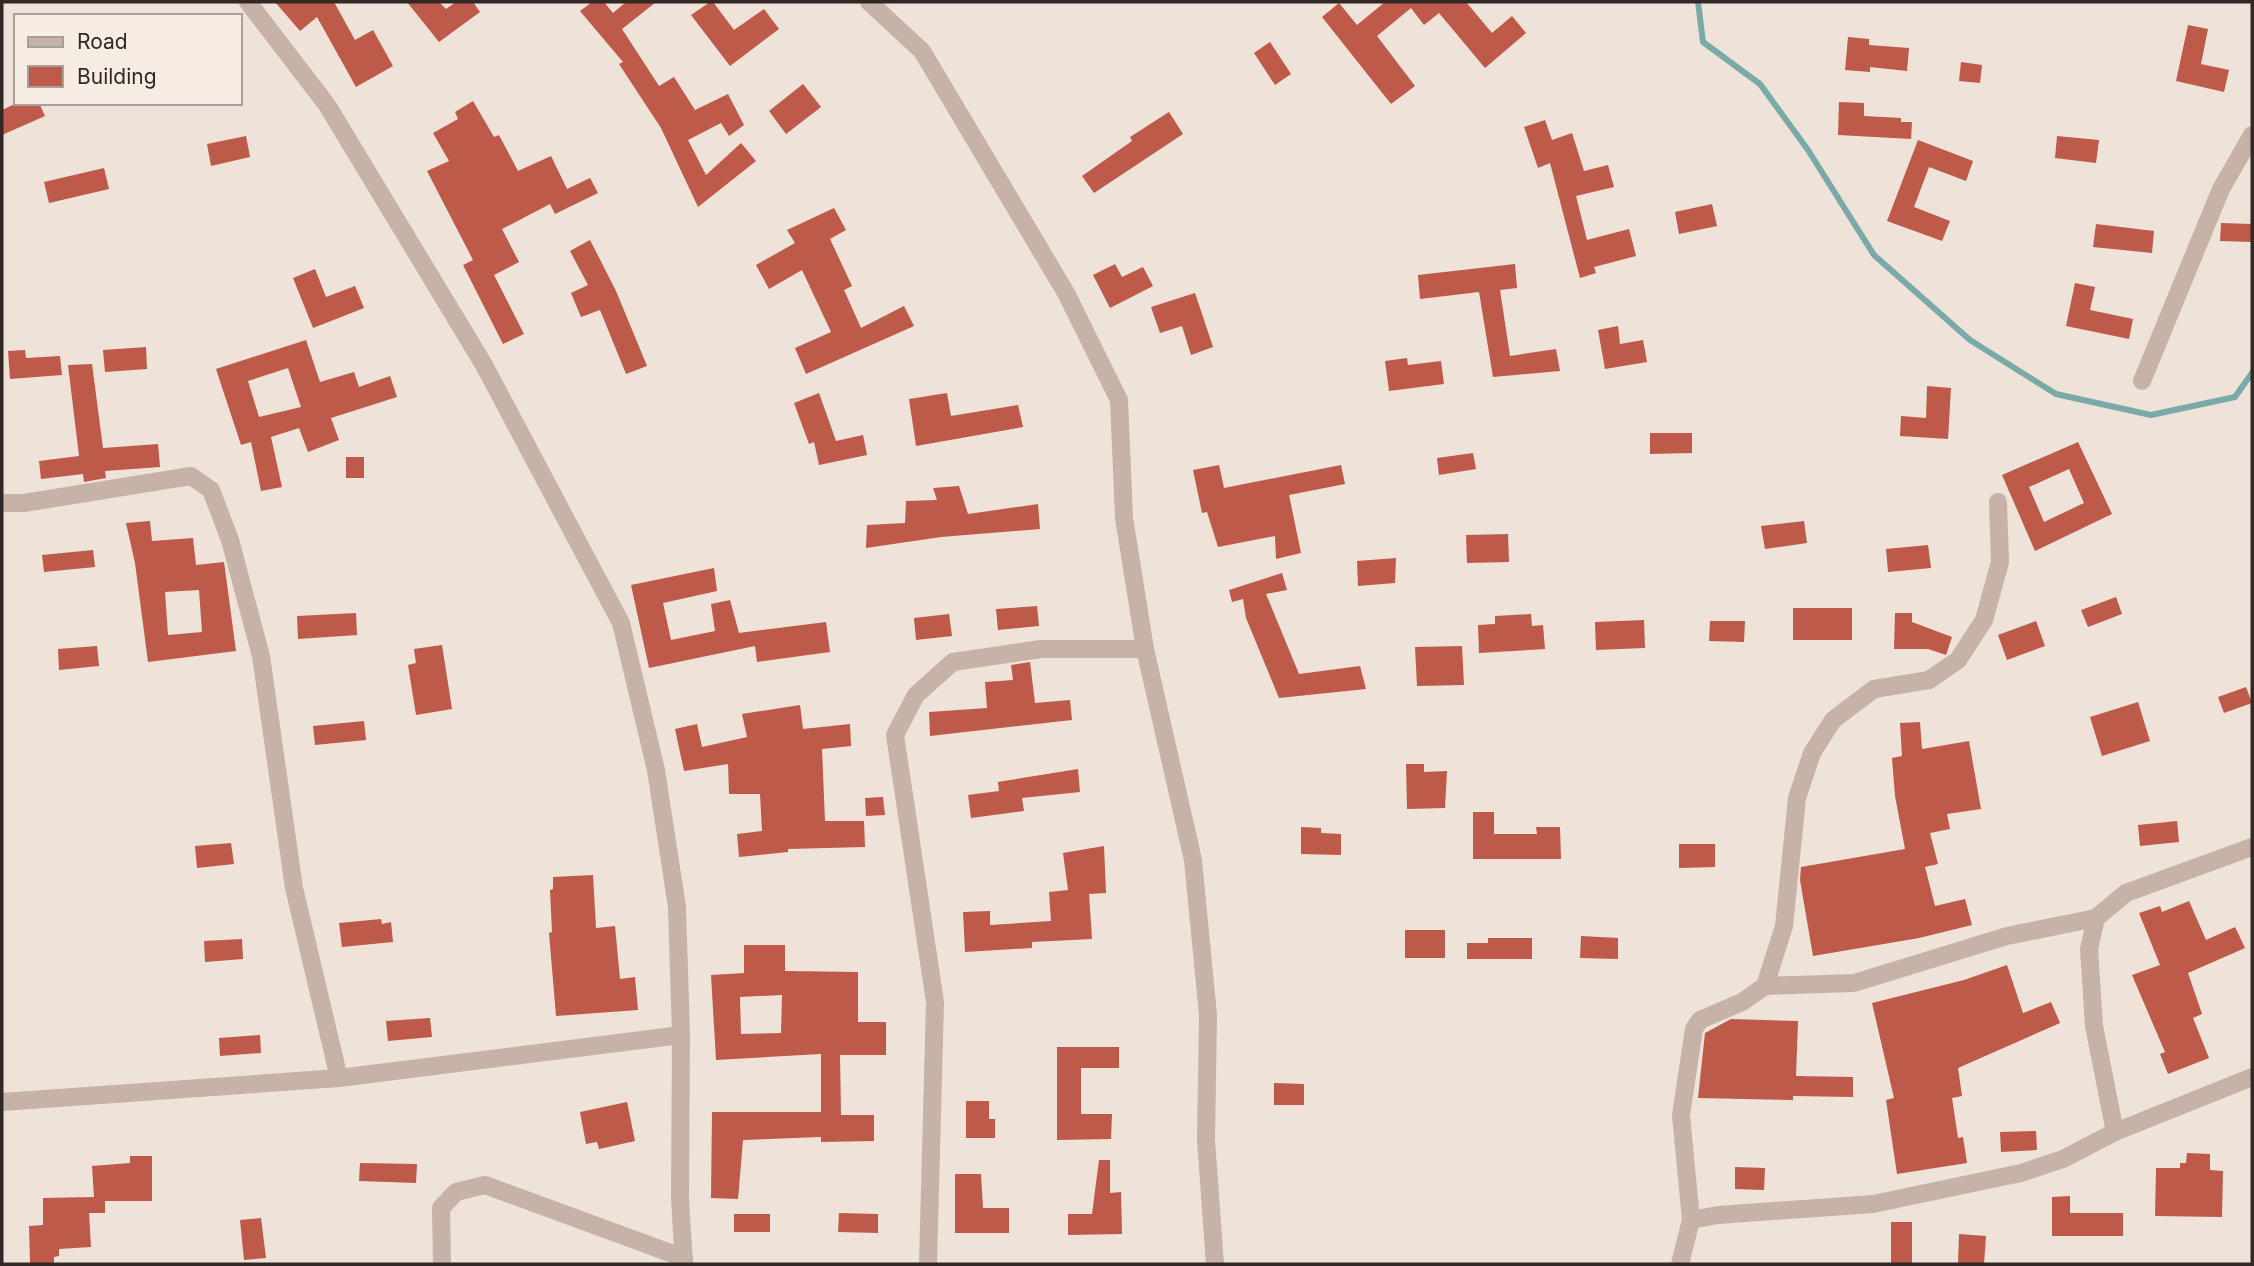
<svg xmlns="http://www.w3.org/2000/svg" width="2254" height="1266" font-family="Inter,sans-serif">
<rect width="100%" height="100%" fill="#efe2d9"/>
<g fill="none" stroke-linecap="round" stroke-linejoin="round">
<polyline stroke="#7aaaa7" stroke-width="6" points="1698,2 1703,42 1760,84 1808,150 1874,255 1970,340 2056,394 2151,415 2235,397 2252,373"/>
</g>
<g fill="#bd5a49" fill-rule="evenodd">
<polygon points="275,2 334,2 355,40 373,30 393,66 356,87 317,17 300,31"/>
<polygon points="407,2 439,2 446,9 456,2 473,2 480,12 439,42"/>
<polygon points="592,2 604,2 613,13 626,2 656,2 622,29 659,86 674,77 695,110 728,94 744,125 729,136 721,123 688,140 706,175 741,143 756,161 698,207 661,128 619,64 623,62 580,11"/>
<polygon points="710,2 713,2 734,30 764,9 779,29 730,66 691,15"/>
<polygon points="1385,2 1466,2 1492,33 1512,16 1526,33 1485,68 1439,13 1424,25 1411,8 1377,36 1415,86 1391,104 1322,17 1339,3 1357,25"/>
<polygon points="2188,25 2208,29 2201,64 2229,70 2224,92 2176,81"/>
<polygon points="1848,37 1869,39 1869,45 1909,48 1907,71 1870,67 1870,72 1845,70"/>
<polygon points="1270,42 1291,74 1275,85 1254,53"/>
<polygon points="1961,62 1982,65 1980,83 1959,81"/>
<polygon points="803,84 821,107 786,134 769,111"/>
<polygon points="473,101 494,137 499,135 518,171 551,156 567,189 590,178 598,193 555,214 550,204 502,229 519,262 494,275 524,334 503,344 463,265 473,260 427,171 449,161 433,133 458,119 455,112"/>
<polygon points="1839,102 1864,103 1864,116 1901,118 1901,122 1912,122 1911,139 1838,135"/>
<polygon points="17,103 39,103 45,116 2,135 2,110"/>
<polygon points="1169,112 1183,134 1094,193 1082,176 1132,141 1130,137"/>
<polygon points="1545,120 1552,140 1572,133 1584,171 1608,165 1614,187 1576,196 1587,240 1629,229 1636,256 1594,267 1596,273 1580,278 1550,163 1538,168 1524,127"/>
<polygon points="246,136 250,157 211,166 207,144"/>
<polygon points="2057,136 2099,140 2096,163 2055,158"/>
<polygon points="1918,140 1973,161 1966,181 1929,167 1914,207 1950,221 1942,241 1887,221"/>
<polygon points="104,168 109,189 49,203 44,182"/>
<polygon points="1712,204 1717,226 1679,234 1675,212"/>
<polygon points="834,208 846,230 830,239 852,286 844,290 861,328 904,306 914,326 806,374 795,348 831,332 802,270 769,289 756,265 795,243 787,230"/>
<polygon points="2221,223 2252,224 2252,242 2220,241"/>
<polygon points="2096,224 2154,231 2152,253 2093,247"/>
<polygon points="590,240 616,291 647,366 626,374 600,310 581,317 571,293 588,285 570,251"/>
<polygon points="1115,264 1122,277 1143,267 1153,286 1110,308 1093,275"/>
<polygon points="1515,264 1517,288 1500,290 1510,356 1556,349 1560,371 1493,377 1479,292 1420,299 1418,275"/>
<polygon points="315,269 326,297 355,286 364,308 313,328 293,278"/>
<polygon points="2075,283 2095,287 2090,310 2133,319 2129,339 2066,326"/>
<polygon points="1195,293 1213,347 1191,355 1182,326 1160,333 1151,307"/>
<polygon points="1618,326 1620,344 1643,340 1647,362 1605,369 1598,330"/>
<path d="M306 340 320 382 354 372 359 387 390 376 397 397 331 418 339 440 308 452 299 428 271 437 282 487 261 491 251 442 241 445 216 369ZM288 368 301 407 259 417 248 381Z"/>
<polygon points="146,347 147,369 105,372 103,350"/>
<polygon points="25,350 26,358 60,356 62,375 10,379 8,351"/>
<polygon points="1407,358 1408,365 1441,361 1444,384 1389,391 1385,361"/>
<polygon points="92,364 103,448 158,444 160,467 105,471 106,478 84,482 83,474 41,479 39,461 79,456 68,365"/>
<polygon points="1927,386 1951,388 1948,439 1900,436 1901,416 1926,418"/>
<polygon points="819,393 836,441 863,435 867,455 819,465 814,442 809,444 794,403"/>
<polygon points="947,393 951,416 1018,405 1023,427 916,446 909,399"/>
<polygon points="1650,433 1692,433 1692,453 1650,454"/>
<path d="M2078 442 2112 514 2035 551 2002 475ZM2069 469 2084 503 2044 522 2029 487Z"/>
<polygon points="1473,453 1476,469 1439,475 1437,458"/>
<rect x="346" y="457" width="18" height="21"/>
<polygon points="1219,465 1224,488 1341,465 1345,484 1289,495 1301,553 1276,559 1275,536 1218,547 1207,512 1202,513 1193,470"/>
<polygon points="959,486 968,514 1038,504 1040,529 941,537 866,548 867,525 905,523 906,501 937,500 933,488"/>
<path d="M150 521 152 541 193 538 196 565 224 562 236 651 148 662 135 563 126 523ZM199 590 202 632 168 635 165 592Z"/>
<polygon points="1804,521 1807,543 1765,549 1761,526"/>
<polygon points="1508,534 1509,562 1467,563 1466,535"/>
<polygon points="1928,545 1931,568 1888,572 1886,549"/>
<polygon points="93,550 95,567 44,572 42,555"/>
<polygon points="1396,558 1395,583 1358,586 1357,561"/>
<polygon points="714,568 717,591 663,603 671,640 715,631 711,604 730,600 739,633 826,622 830,652 757,662 755,646 649,668 631,585"/>
<polygon points="1282,573 1287,590 1266,594 1299,674 1360,666 1366,689 1279,698 1246,618 1243,599 1232,602 1229,590"/>
<polygon points="2116,597 2122,614 2088,627 2081,610"/>
<polygon points="1037,606 1039,626 998,630 996,609"/>
<rect x="1793" y="608" width="59" height="32"/>
<polygon points="356,613 357,635 298,639 297,616"/>
<polygon points="1895,613 1912,613 1912,622 1952,637 1946,655 1928,649 1894,649"/>
<polygon points="949,614 952,636 916,640 914,618"/>
<polygon points="1531,614 1532,626 1543,625 1545,649 1479,653 1478,625 1495,624 1495,616"/>
<polygon points="1644,620 1645,648 1596,650 1595,622"/>
<polygon points="1710,621 1745,621 1744,642 1709,641"/>
<polygon points="2036,621 2045,646 2007,660 1998,635"/>
<polygon points="442,645 452,709 416,715 408,665 416,663 414,649"/>
<polygon points="97,646 99,666 59,670 58,649"/>
<polygon points="1462,646 1464,685 1417,686 1415,647"/>
<polygon points="1030,662 1035,703 1070,700 1072,720 930,736 929,712 987,708 985,682 1013,680 1011,665"/>
<polygon points="2246,687 2252,703 2224,713 2218,697"/>
<polygon points="2138,702 2150,741 2102,756 2090,717"/>
<polygon points="800,705 803,729 850,724 851,746 822,749 825,821 864,821 865,847 788,849 788,852 739,857 737,834 762,831 760,794 729,794 728,764 684,771 675,729 697,724 702,747 747,737 742,714"/>
<polygon points="364,721 366,740 315,745 313,726"/>
<polygon points="1920,722 1922,749 1969,741 1981,809 1947,814 1950,829 1930,833 1938,864 1925,867 1935,906 1965,899 1972,925 1919,938 1813,956 1800,880 1801,867 1905,849 1895,796 1892,758 1902,756 1900,723"/>
<polygon points="1406,764 1424,764 1424,772 1447,771 1445,808 1407,809"/>
<polygon points="1078,769 1080,792 1022,798 1024,811 971,818 968,795 999,791 998,782"/>
<polygon points="883,797 885,815 866,816 865,798"/>
<polygon points="1473,812 1494,812 1494,834 1537,834 1536,827 1560,827 1561,859 1473,859"/>
<polygon points="2177,821 2179,842 2140,846 2138,825"/>
<polygon points="1301,827 1321,828 1321,833 1341,834 1341,855 1301,854"/>
<polygon points="231,843 234,864 197,868 195,846"/>
<polygon points="1679,844 1715,844 1715,867 1679,868"/>
<polygon points="1104,846 1106,893 1089,894 1092,939 1032,942 1032,948 965,952 963,912 990,911 990,925 1051,921 1049,892 1068,890 1063,853"/>
<polygon points="593,875 596,928 615,926 620,979 635,977 638,1010 556,1016 549,933 552,932 550,890 553,889 553,877"/>
<polygon points="2189,901 2206,940 2235,927 2245,948 2188,973 2202,1014 2193,1018 2209,1058 2168,1074 2160,1054 2165,1052 2132,975 2160,965 2139,913 2160,906 2162,912"/>
<polygon points="381,919 382,924 391,922 393,942 342,947 339,923"/>
<rect x="1405" y="930" width="40" height="28"/>
<polygon points="1581,936 1618,938 1618,959 1580,958"/>
<polygon points="1488,938 1532,938 1532,959 1467,959 1467,943 1488,943"/>
<polygon points="242,939 243,959 205,962 204,941"/>
<path d="M744 945H785V971L858 972V1022H886V1055H840L841 1115H874V1141L821 1142V1137L743 1140 738 1199 711 1198 712 1112H821V1054L716 1060 711 975 744 973ZM782 995 781 1033 741 1034 740 997Z"/>
<polygon points="2007,965 2023,1013 2051,1002 2060,1023 1958,1068 1962,1096 1952,1098 1958,1138 1963,1137 1967,1163 1897,1174 1886,1100 1894,1098 1872,1003 1964,980"/>
<polygon points="430,1018 432,1037 388,1041 386,1021"/>
<polygon points="1731,1019 1798,1021 1796,1076 1853,1077 1853,1097 1793,1096 1793,1100 1698,1098 1705,1033"/>
<polygon points="260,1035 261,1053 220,1056 219,1038"/>
<polygon points="1057,1047 1119,1047 1119,1068 1081,1068 1081,1114 1112,1114 1111,1139 1057,1140"/>
<polygon points="1274,1083 1304,1084 1304,1105 1274,1105"/>
<polygon points="966,1101 989,1101 989,1119 995,1119 995,1138 966,1138"/>
<polygon points="627,1102 635,1141 599,1149 597,1142 586,1144 580,1112"/>
<polygon points="2036,1131 2037,1150 2001,1152 2000,1132"/>
<polygon points="2187,1153 2210,1154 2210,1170 2223,1171 2222,1217 2155,1216 2156,1168 2180,1168 2180,1163 2186,1163"/>
<polygon points="130,1156 152,1156 152,1201 105,1201 105,1213 89,1213 91,1247 59,1249 59,1256 54,1257 54,1264 30,1264 29,1226 43,1225 43,1198 94,1197 92,1166 130,1163"/>
<polygon points="1099,1160 1110,1160 1110,1193 1121,1192 1122,1234 1068,1235 1068,1214 1092,1214"/>
<polygon points="360,1163 417,1164 416,1183 359,1181"/>
<polygon points="1735,1167 1765,1168 1764,1190 1735,1189"/>
<polygon points="955,1174 981,1174 983,1208 1009,1208 1009,1233 955,1233"/>
<polygon points="2070,1196 2070,1213 2123,1213 2123,1236 2052,1236 2052,1197"/>
<polygon points="839,1213 878,1214 878,1233 838,1232"/>
<rect x="734" y="1214" width="36" height="18"/>
<polygon points="261,1218 266,1258 244,1260 240,1220"/>
<rect x="1891" y="1222" width="21" height="42"/>
<polygon points="1959,1234 1986,1236 1984,1264 1958,1264"/>
</g>
<g fill="none" stroke-linecap="round" stroke-linejoin="round">
<g stroke="#c6b2a6" stroke-width="18">
<polyline points="248,2 327,105 484,365 621,623 656,770 677,907 681,1035 680,1199 684,1264"/>
<polyline points="869,2 922,51 1066,293 1119,400 1124,518 1145,649 1193,860 1208,1015 1206,1140 1215,1264"/>
<polyline points="2142,381 2221,189 2252,135"/>
<polyline points="2,503 24,503 191,476 211,490 230,540 261,656 294,888 339,1078"/>
<polyline points="1765,986 1854,983 2007,936 2096,918"/>
<polyline points="2,1102 339,1078 681,1035"/>
<polyline points="2115,1132 2252,1077"/>
<polyline points="1691,1220 1718,1215 1873,1204 2021,1173 2063,1159 2115,1132 2094,1026 2089,949 2096,918 2126,893 2252,847"/>
<polyline points="442,1264 441,1208 456,1192 485,1185 684,1258"/>
<polyline points="928,1264 935,1002 895,735 916,695 953,662 1041,649 1145,649"/>
<polyline points="1680,1264 1691,1220 1681,1115 1694,1029 1700,1020 1742,1002 1765,986 1784,926 1797,798 1812,753 1833,720 1874,689 1929,680 1958,660 1984,620 2000,562 1998,502"/>
</g>
</g>
<rect width="2254" height="1266" fill="none" stroke="#322926" stroke-width="7"/>
<rect x="14" y="14" width="228" height="91" fill="#f7ede5" stroke="#a89f99" stroke-width="2"/>
<rect x="28" y="37" width="35" height="10" fill="#c6b2a6" stroke="#a89f99" stroke-width="2"/>
<text x="77" y="49" font-size="21" fill="#322926">Road</text>
<rect x="28" y="66" width="35" height="21" fill="#bd5a49" stroke="#a89f99" stroke-width="2"/>
<text x="77" y="84" font-size="21" fill="#322926">Building</text>
</svg>
